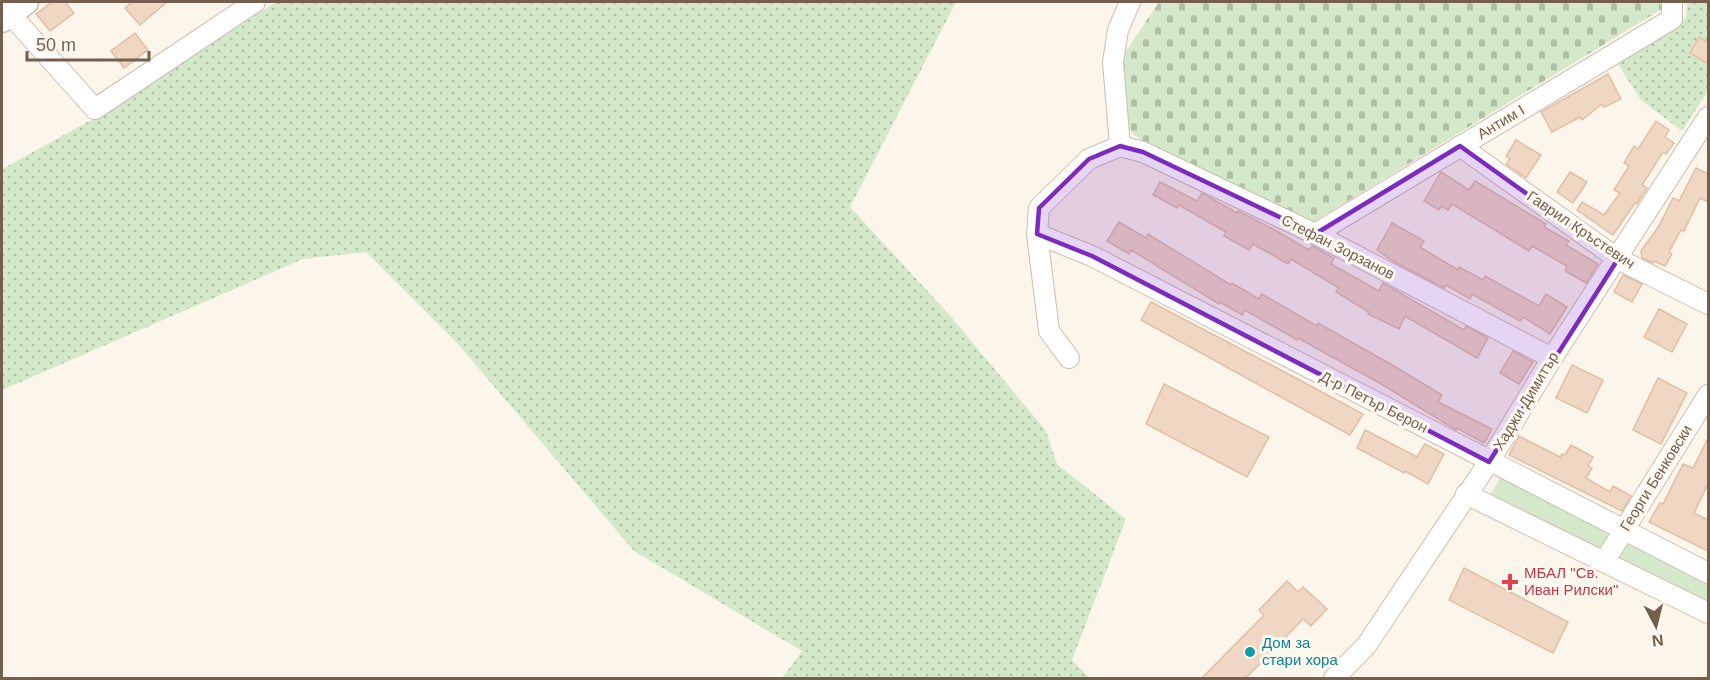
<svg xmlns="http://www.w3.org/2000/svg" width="1710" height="680" font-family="Helvetica,sans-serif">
<defs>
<pattern id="grass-dots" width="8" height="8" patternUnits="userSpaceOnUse" patternTransform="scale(1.5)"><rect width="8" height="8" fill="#d4e9c9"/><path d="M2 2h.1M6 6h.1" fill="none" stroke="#b1c0a5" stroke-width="1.8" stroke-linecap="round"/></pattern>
<pattern id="cemetery-stones" width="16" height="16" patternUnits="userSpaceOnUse" patternTransform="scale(1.5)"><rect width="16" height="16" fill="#d4e9c9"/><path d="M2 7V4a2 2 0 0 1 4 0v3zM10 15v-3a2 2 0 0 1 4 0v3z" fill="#b1c0a5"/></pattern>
</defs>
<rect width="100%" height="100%" fill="#fcf6ea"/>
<g fill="url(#grass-dots)">
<polygon points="276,2 956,2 850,207 953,319 1046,431 1057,464 1126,519 1072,660 1090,678 782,678 802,651 634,551 458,344 366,252 303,259 2,390 2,169 93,119"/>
<polygon points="1687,2 1708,2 1708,91 1682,131 1641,100 1617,63 1686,18"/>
</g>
<polygon fill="url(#cemetery-stones)" points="1159,2 1660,2 1662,9 1313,222 1149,145 1134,135 1125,122 1120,60"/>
<g fill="#d4e9c9">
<polygon points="1502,475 1613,533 1600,552 1490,495"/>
<polygon points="1627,539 1708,581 1708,605 1614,559"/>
</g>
<g fill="#f0d7c3" stroke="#e1bea4" stroke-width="1.5">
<polygon points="52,2 65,2 74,13 50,31 36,14"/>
<polygon points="132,2 167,2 140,25 125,8"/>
<polygon points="135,33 148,50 124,68 111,51"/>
<polygon points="1699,37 1708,43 1708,64 1690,53"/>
<polygon points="1608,74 1621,99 1604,107 1602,104 1582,120 1580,117 1552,132 1541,112"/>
<polygon points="1656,121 1669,130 1665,137 1674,143 1666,154 1663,152 1642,185 1647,188 1637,204 1635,203 1613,235 1577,210 1582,202 1604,215 1620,193 1614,190 1629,166 1624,163 1634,146 1638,149"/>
<polygon points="1516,140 1541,155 1526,178 1506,164 1510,159 1506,156"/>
<polygon points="1696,168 1708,174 1708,202 1700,198 1684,231 1681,230 1669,252 1672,254 1665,266 1654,261 1653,263 1642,258 1641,251 1659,226 1673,198 1679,201"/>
<polygon points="1441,172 1469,190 1475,181 1546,224 1544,227 1569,241 1566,245 1598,264 1586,283 1565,271 1567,266 1532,246 1529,251 1452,204 1448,210 1441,206 1439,210 1424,201"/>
<polygon points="1570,172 1587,182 1573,203 1557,192"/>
<polygon points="1160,182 1197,201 1202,193 1237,213 1238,211 1273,229 1309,250 1312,246 1319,250 1334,258 1331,264 1379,291 1383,283 1464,330 1466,326 1488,338 1477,358 1405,316 1399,329 1368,314 1369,312 1336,292 1339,288 1291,259 1288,264 1253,244 1249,250 1224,236 1226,232 1179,205 1177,208 1153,195"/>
<polygon points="1119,222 1146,238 1148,234 1231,285 1232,283 1259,299 1262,294 1317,326 1318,323 1394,366 1442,395 1438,402 1492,429 1484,443 1457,428 1456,430 1383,385 1298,338 1297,340 1245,310 1242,315 1220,302 1219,304 1131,250 1129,254 1107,241"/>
<polygon points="1392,223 1424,241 1420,247 1458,270 1459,267 1483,280 1485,276 1539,306 1546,294 1567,307 1550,334 1523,317 1520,321 1472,294 1470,299 1446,285 1444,288 1393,261 1377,250"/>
<polygon points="1623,275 1642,284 1632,302 1614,292"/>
<polygon points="1151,302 1275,367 1363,414 1350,435 1141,320"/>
<polygon points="1659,309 1687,324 1672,352 1644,337"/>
<polygon points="1513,351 1533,362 1519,384 1500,373"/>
<polygon points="1572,365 1603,380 1587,413 1556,398"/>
<polygon points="1658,378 1687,393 1661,444 1633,430"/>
<polygon points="1164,384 1269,437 1247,477 1146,424"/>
<polygon points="1365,430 1417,457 1425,444 1444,454 1428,484 1405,471 1404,473 1357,448"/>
<polygon points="1519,436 1560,457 1562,454 1565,455 1571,445 1593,457 1588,466 1592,468 1586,478 1610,492 1613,486 1631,496 1622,511 1509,455"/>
<polygon points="1708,438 1708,484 1694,513 1708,520 1708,551 1649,522 1660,503 1663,504 1683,464 1693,468"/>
<polygon points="1464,568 1568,622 1553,653 1449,600"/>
<polygon points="1287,581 1298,592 1303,587 1327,609 1311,626 1303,619 1246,678 1202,678 1264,615 1259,610"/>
</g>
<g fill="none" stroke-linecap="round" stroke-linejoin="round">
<g stroke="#cdbeb0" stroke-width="22">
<g id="minor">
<polyline points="6,2 10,14 95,109 255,2"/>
<polyline points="1120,146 1143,152 1315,234 1552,358"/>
<polyline points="1120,146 1113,62 1118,30 1130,2"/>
<polyline points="1460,146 1618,259 1708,304"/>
<polyline points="1037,234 1092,256 1708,573"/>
<polyline points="1315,234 1672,19 1672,2"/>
<polyline points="1069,358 1049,331 1037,234 1039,208 1089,159 1120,146"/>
<polyline points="1466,494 1708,613"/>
<polyline points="1604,562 1708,395"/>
<polyline points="1334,678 1366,646 1489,462 1552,358 1708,117"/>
</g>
</g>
<g stroke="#cdbeb0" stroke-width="27">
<polyline id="tertiary" points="2,20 26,2"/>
</g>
<use href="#minor" stroke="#fff" stroke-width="20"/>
<use href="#tertiary" stroke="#fff" stroke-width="24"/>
</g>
<path fill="#7b2cbf" fill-opacity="0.2" stroke="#7b2cbf" stroke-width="4.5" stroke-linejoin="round" d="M1120 146 1143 152 1315 234 1460 146 1618 259 1489 462 1092 256 1037 234 1039 208 1089 159Z"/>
<path fill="#e0444e" stroke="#fef9f0" stroke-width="2" d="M1507 573h6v6h6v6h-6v6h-6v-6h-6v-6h6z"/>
<circle fill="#0f9aa8" stroke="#fef9f0" stroke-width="2" cx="1250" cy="652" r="6"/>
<g text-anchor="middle" stroke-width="6" stroke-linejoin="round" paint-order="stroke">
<g font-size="15" fill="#755e4e" stroke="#fef9f0">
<text transform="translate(1501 122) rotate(-31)" y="5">Антим I</text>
<text transform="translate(1581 230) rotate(34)" y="5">Гаврил Кръстевич</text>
<text transform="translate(1338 247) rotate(27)" y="5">Стефан Зорзанов</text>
<text transform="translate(1526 401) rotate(-59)" y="5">Хаджи Димитър</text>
<text transform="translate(1374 402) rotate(27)" y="5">Д-р Петър Берон</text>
<text transform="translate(1656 478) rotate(-58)" y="5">Георги Бенковски</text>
</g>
<g font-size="15" fill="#be3a42" stroke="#fef9f0" text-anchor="start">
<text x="1524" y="578">МБАЛ "Св.<tspan x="1524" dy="17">Иван Рилски"</tspan></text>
</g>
<g font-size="15" fill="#0d838f" stroke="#fef9f0" text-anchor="start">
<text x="1262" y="648">Дом за<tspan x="1262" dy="17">стари хора</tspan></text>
</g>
</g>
<rect width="1710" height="680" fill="none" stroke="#755e4e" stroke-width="6"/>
<g transform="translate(1656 626) rotate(173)" stroke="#fef9f0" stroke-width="4.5" paint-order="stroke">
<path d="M0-4.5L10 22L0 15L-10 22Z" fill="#755e4e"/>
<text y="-9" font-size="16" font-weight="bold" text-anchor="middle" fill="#755e4e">N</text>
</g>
<path d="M27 51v9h122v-9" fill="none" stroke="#755e4e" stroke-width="3"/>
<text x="36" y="51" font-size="18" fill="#755e4e" stroke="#fef9f0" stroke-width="4.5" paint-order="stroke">50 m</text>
</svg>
